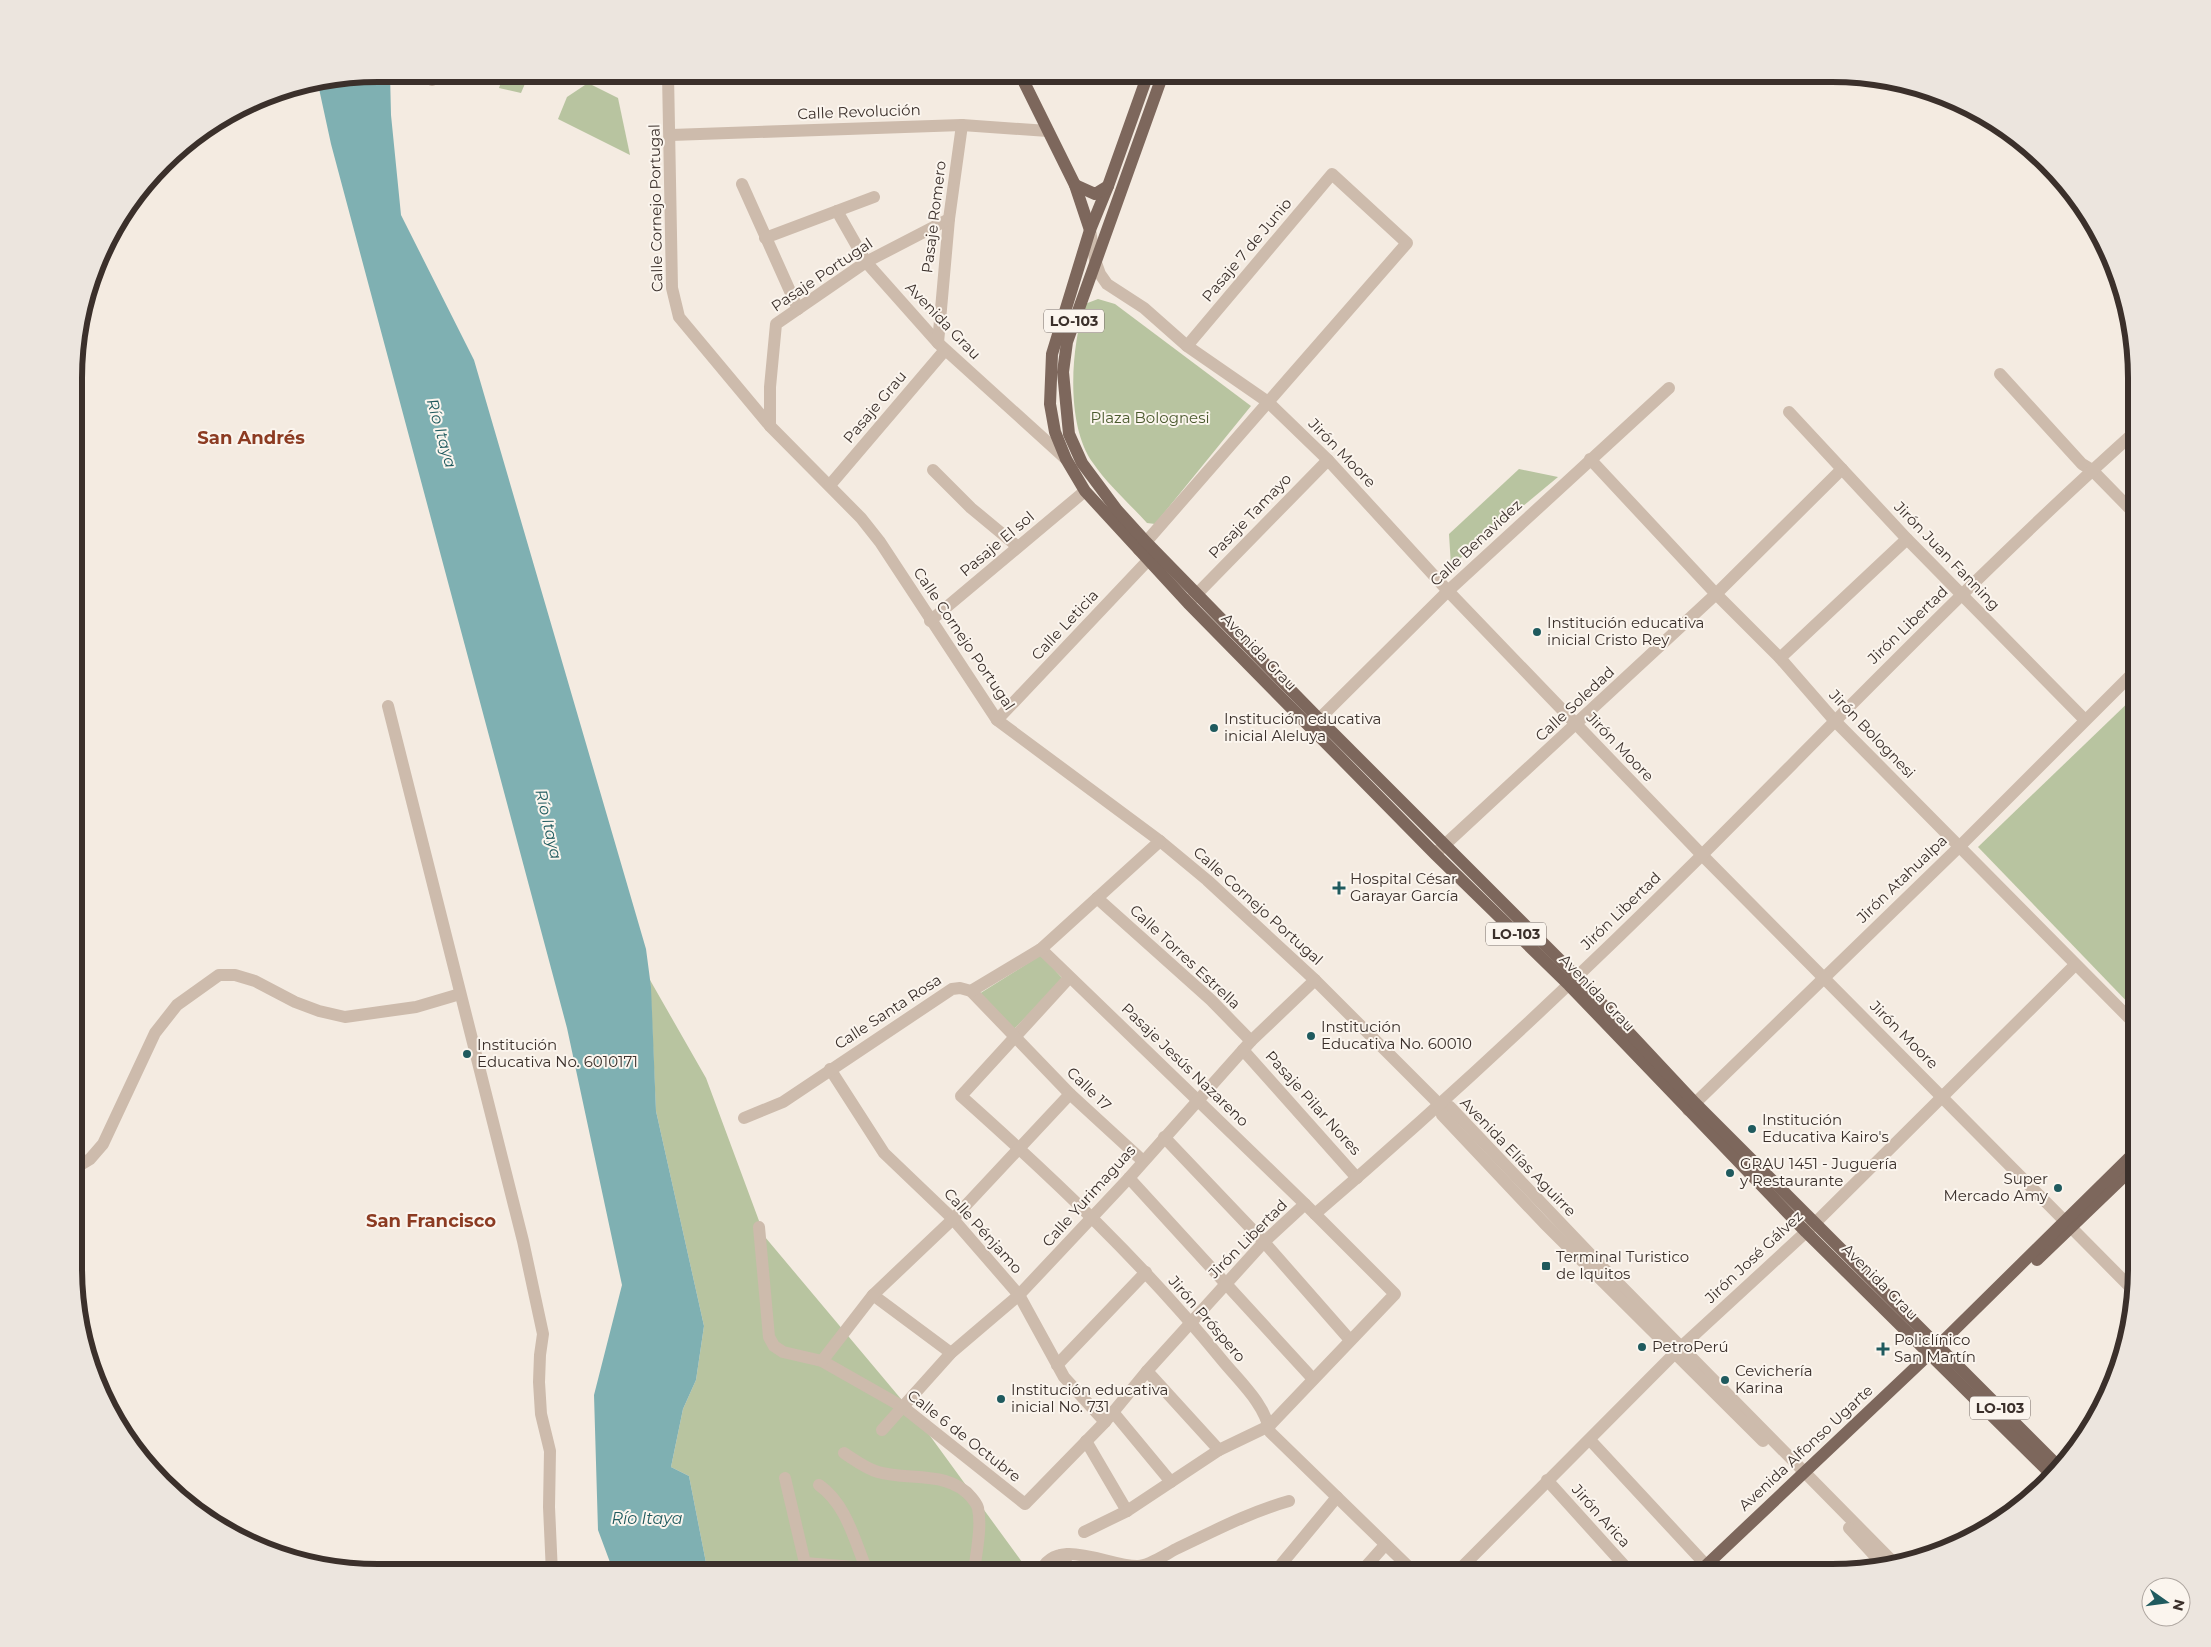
<svg xmlns="http://www.w3.org/2000/svg" width="2211" height="1647" font-family="Montserrat,sans-serif">
<rect width="100%" height="100%" fill="#f4ebe1"/>
<g fill="#b8c4a0">
<polygon points="504,74 551,74 550,81 527,79 521,93 499,88"/>
<polygon points="588,83 618,98 630,155 558,119 567,97"/>
<path d="M1098 299 1115 304 1251 406 1155 524 1147 523C1130 504 1108 485 1093 463 1065 424 1071 347 1085 304Z"/>
<polygon points="1519,469 1558,477 1451,566 1449,534"/>
<polygon points="2137,694 2137,1012 1978,847"/>
<polygon points="1041,955 1063,979 1013,1030 979,994"/>
<polygon points="650,980 706,1078 765,1237 917,1418 1030,1573 708,1573 689,1476 671,1467 683,1409 696,1380 704,1326 656,1111"/>
</g>
<polygon fill="#7fb0b2" points="379,74 390,74 391,115 401,215 474,360 646,949 651,987 656,1111 704,1326 696,1380 683,1409 671,1467 689,1476 708,1573 614,1573 598,1530 594,1395 622,1285 567,1028 331,144 318,84"/>
<g fill="none" stroke-linecap="round" stroke-linejoin="round">
<g stroke="#cdbbac" stroke-width="12">
<polyline points="668,74 672,288 679,317 770,426 861,518 880,542 997,720 1160,841 1207,880 1315,980 1440,1105"/>
<polyline points="432,80 432,74"/>
<polyline points="671,135 962,125 1048,131"/>
<polyline points="742,184 798,309"/>
<polyline points="837,211 866,262 938,343 1066,459"/>
<polyline points="1090,230 1095,260 1100,274 1107,284 1144,308 1187,346 1268,402 1328,460 1448,591 1702,855 2136,1293"/>
<polyline points="765,238 874,197"/>
<polyline points="938,343 949,219 962,125"/>
<polyline points="2000,374 2082,464 2092,470 2137,516"/>
<polyline points="1789,412 1907,539 2085,720"/>
<polyline points="770,426 770,387 776,324 866,262 949,219"/>
<polyline points="1590,459 1716,594 1780,658 1834,720 2137,1026"/>
<polyline points="933,470 971,508 1018,547"/>
<polyline points="830,485 945,350"/>
<polyline points="1139,550 1407,243 1332,174 1187,346"/>
<polyline points="1190,601 1328,460"/>
<polyline points="930,621 1085,491"/>
<polyline points="1780,658 1907,539"/>
<polyline points="388,706 523,1241 543,1334 540,1355 539,1382 541,1414 550,1451 549,1507 552,1573"/>
<polyline points="997,720 1155,553"/>
<polyline points="1312,726 1448,591 1669,388"/>
<polyline points="1437,852 1716,594 1842,469"/>
<polyline points="1097,898 1211,1000 1251,1041"/>
<polyline points="1041,949 1305,1204"/>
<path d="M1069 978 961 1096C1054 1179 1143 1263 1222 1360 1240 1382 1265 1404 1270 1432L1415 1573"/>
<polyline points="971,991 1070,1094 1143,1161"/>
<polyline points="1243,1050 1357,1178"/>
<polyline points="830,1069 884,1153 953,1219 1019,1295 1064,1377 1105,1422"/>
<polyline points="1440,1105 1450,1107 1612,1277 1897,1566"/>
<polyline points="1440,1105 1442,1115 1544,1223 1763,1441"/>
<polyline points="1688,1110 1959,847 2137,669"/>
<polyline points="744,1118 783,1102 952,989 960,988 971,991 1041,949 1160,841"/>
<polyline points="1164,1137 1264,1242 1350,1340"/>
<polyline points="75,1168 90,1159 103,1144 155,1033 177,1005 219,975 235,975 255,981 295,1002 319,1011 345,1017 416,1007 460,994"/>
<polyline points="1129,1178 1313,1379"/>
<path d="M759 1227 769 1337 774 1346 783 1352 822 1361 903 1407 1025 1504 1105 1422 1147 1371 1264 1242 1305 1204 1315 1214C1448 1100 1576 980 1700 857 1844 713 1985 566 2137 430"/>
<polyline points="873,1295 951,1353"/>
<polyline points="822,1361 873,1295 953,1219 1070,1094"/>
<polyline points="1057,1365 1146,1272"/>
<polyline points="1147,1371 1219,1450"/>
<polyline points="1113,1412 1171,1482"/>
<polyline points="882,1430 951,1353 1019,1295 1129,1178 1251,1041 1315,980"/>
<polyline points="1590,1440 1706,1565"/>
<polyline points="1086,1441 1127,1511"/>
<path d="M844 1453C855 1460 865 1468 878 1472 909 1481 949 1470 972 1498 974 1501 977 1504 978 1508 982 1528 976 1552 974 1573"/>
<polyline points="785,1478 805,1563 805,1573"/>
<polyline points="1547,1480 1631,1573"/>
<path d="M819 1485C846 1504 854 1539 866 1568"/>
<polyline points="1849,1528 1886,1568"/>
<polyline points="1084,1532 1127,1511 1219,1450 1269,1426 1395,1294 1315,1214"/>
<polyline points="1061,1555 1073,1573"/>
<polyline points="805,1563 866,1568 878,1573"/>
<path d="M1040 1573C1056 1534 1108 1567 1138 1566 1149 1566 1166 1554 1176 1549 1214 1531 1250 1512 1289 1501"/>
<polyline points="1274,1573 1337,1497"/>
<polyline points="1360,1573 1385,1545"/>
<polyline points="1456,1573 1681,1347 1806,1232 2075,965"/>
</g>
<g stroke="#7d675c" stroke-width="12">
<polyline points="1020,74 1075,185 1090,230"/>
<polyline points="1148,74 1108,186 1090,230 1052,354 1050,404 1055,432 1066,459 1085,491 1188,603 1435,854 1569,985 1806,1232 2053,1476"/>
<polyline points="1163,74 1067,342 1063,372 1069,434 1082,463 1117,510 1146,542 1319,719 1577,977 1695,1103 2061,1469"/>
<polyline points="1075,185 1095,194 1108,186"/>
<polyline points="2037,1260 2137,1164"/>
<polyline points="1698,1573 1938,1346 2137,1150"/>
</g>
</g>
<g fill="#1f5a5e" stroke="#fbf5ee" stroke-width="2">
<circle cx="1537" cy="632" r="5"/>
<circle cx="1214" cy="728" r="5"/>
<path d="M1336.5 880.5h5v5h5v5h-5v5h-5v-5h-5v-5h5z"/>
<circle cx="1311" cy="1036" r="5"/>
<circle cx="467" cy="1054" r="5"/>
<circle cx="1752" cy="1129" r="5"/>
<circle cx="1730" cy="1173" r="5"/>
<circle cx="2058" cy="1188" r="5"/>
<rect x="1541" y="1261" width="10" height="10" rx="2.5"/>
<circle cx="1642" cy="1347" r="5"/>
<path d="M1880.5 1341.5h5v5h5v5h-5v5h-5v-5h-5v-5h5z"/>
<circle cx="1725" cy="1380" r="5"/>
<circle cx="1001" cy="1399" r="5"/>
</g>
<g text-anchor="middle" stroke-width="4" stroke-linejoin="round" paint-order="stroke">
<g fill="#fbf5ee" stroke="#756b66" stroke-width="1">
<rect x="1044" y="309.5" width="60" height="23" rx="4"/>
<rect x="1486" y="922.5" width="60" height="23" rx="4"/>
<rect x="1970" y="1396.5" width="60" height="23" rx="4"/>
</g>
<g font-size="14" font-weight="bold" fill="#3b302b">
<text x="1074" y="326">LO-103</text>
<text x="1516" y="939">LO-103</text>
<text x="2000" y="1413">LO-103</text>
</g>
<g font-size="15" fill="#3b302b" stroke="#fbf5ee">
<text transform="translate(859 112) rotate(-2)" y="5">Calle Revolución</text>
<text transform="translate(656 208) rotate(-91)" y="5">Calle Cornejo Portugal</text>
<text transform="translate(934 217) rotate(-83)" y="5">Pasaje Romero</text>
<text transform="translate(1247 250) rotate(-50)" y="5">Pasaje 7 de Junio</text>
<text transform="translate(822 275) rotate(-34)" y="5">Pasaje Portugal</text>
<text transform="translate(943 321) rotate(46)" y="5">Avenida Grau</text>
<text transform="translate(875 407) rotate(-50)" y="5">Pasaje Grau</text>
<text transform="translate(1342 453) rotate(46)" y="5">Jirón Moore</text>
<text transform="translate(1250 516) rotate(-46)" y="5">Pasaje Tamayo</text>
<text transform="translate(1476 543) rotate(-43)" y="5">Calle Benavidez</text>
<text transform="translate(997 544) rotate(-40)" y="5">Pasaje El sol</text>
<text transform="translate(1947 556) rotate(46)" y="5">Jirón Juan Fanning</text>
<text transform="translate(1065 625) rotate(-47)" y="5">Calle Leticia</text>
<text transform="translate(1908 625) rotate(-44)" y="5">Jirón Libertad</text>
<text transform="translate(964 639) rotate(56)" y="5">Calle Cornejo Portugal</text>
<text transform="translate(1259 652) rotate(46)" y="5">Avenida Grau</text>
<text transform="translate(1575 704) rotate(-43)" y="5">Calle Soledad</text>
<text transform="translate(1872 734) rotate(46)" y="5">Jirón Bolognesi</text>
<text transform="translate(1620 747) rotate(46)" y="5">Jirón Moore</text>
<text transform="translate(1902 879) rotate(-44)" y="5">Jirón Atahualpa</text>
<text transform="translate(1258 906) rotate(42)" y="5">Calle Cornejo Portugal</text>
<text transform="translate(1621 911) rotate(-44)" y="5">Jirón Libertad</text>
<text transform="translate(1185 957) rotate(43)" y="5">Calle Torres Estrella</text>
<text transform="translate(1597 993) rotate(46)" y="5">Avenida Grau</text>
<text transform="translate(888 1012) rotate(-33)" y="5">Calle Santa Rosa</text>
<text transform="translate(1904 1035) rotate(45)" y="5">Jirón Moore</text>
<text transform="translate(1185 1065) rotate(44)" y="5">Pasaje Jesús Nazareno</text>
<text transform="translate(1089 1089) rotate(44)" y="5">Calle 17</text>
<text transform="translate(1313 1103) rotate(48)" y="5">Pasaje Pilar Nores</text>
<text transform="translate(1518 1157) rotate(46)" y="5">Avenida Elías Aguirre</text>
<text transform="translate(1089 1196) rotate(-48)" y="5">Calle Yurimaguas</text>
<text transform="translate(983 1231) rotate(48)" y="5">Calle Pénjamo</text>
<text transform="translate(1248 1239) rotate(-45)" y="5">Jirón Libertad</text>
<text transform="translate(1754 1257) rotate(-43)" y="5">Jirón José Gálvez</text>
<text transform="translate(1880 1282) rotate(45)" y="5">Avenida Grau</text>
<text transform="translate(1207 1319) rotate(49)" y="5">Jirón Próspero</text>
<text transform="translate(964 1436) rotate(38)" y="5">Calle 6 de Octubre</text>
<text transform="translate(1806 1448) rotate(-43)" y="5">Avenida Alfonso Ugarte</text>
<text transform="translate(1601 1516) rotate(48)" y="5">Jirón Arica</text>
</g>
<g font-size="15" fill="#4a5a2e" stroke="#fbf5ee">
<text x="1150" y="423">Plaza Bolognesi</text>
</g>
<g font-size="15" fill="#3b302b" stroke="#fbf5ee" text-anchor="start">
<text x="1547" y="628">Institución educativa<tspan x="1547" dy="17">inicial Cristo Rey</tspan></text>
<text x="1224" y="724">Institución educativa<tspan x="1224" dy="17">inicial Aleluya</tspan></text>
<text x="1350" y="884">Hospital César<tspan x="1350" dy="17">Garayar García</tspan></text>
<text x="1321" y="1032">Institución<tspan x="1321" dy="17">Educativa No. 60010</tspan></text>
<text x="477" y="1050">Institución<tspan x="477" dy="17">Educativa No. 6010171</tspan></text>
<text x="1762" y="1125">Institución<tspan x="1762" dy="17">Educativa Kairo's</tspan></text>
<text x="1740" y="1169">GRAU 1451 - Juguería<tspan x="1740" dy="17">y Restaurante</tspan></text>
<text x="2048" y="1184" text-anchor="end">Super<tspan x="2048" dy="17">Mercado Amy</tspan></text>
<text x="1556" y="1262">Terminal Turistico<tspan x="1556" dy="17">de Iquitos</tspan></text>
<text x="1894" y="1345">Policlínico<tspan x="1894" dy="17">San Martín</tspan></text>
<text x="1652" y="1352">PetroPerú</text>
<text x="1735" y="1376">Cevichería<tspan x="1735" dy="17">Karina</tspan></text>
<text x="1011" y="1395">Institución educativa<tspan x="1011" dy="17">inicial No. 731</tspan></text>
</g>
<g font-size="16" font-style="italic" fill="#1f5a5e" stroke="#fbf5ee">
<text transform="translate(442 433) rotate(74)" y="6">Río Itaya</text>
<text transform="translate(549 824) rotate(77)" y="6">Río Itaya</text>
<text x="647" y="1524">Río Itaya</text>
</g>
<g font-size="18" font-weight="bold" fill="#8c3b22" stroke="#fbf5ee">
<text x="251" y="444">San Andrés</text>
<text x="431" y="1227">San Francisco</text>
</g>
</g>
<path d="M0 0H2211V1647H0ZM378 82H1832A296 296 0 0 1 2128 378V1268A296 296 0 0 1 1832 1564H378A296 296 0 0 1 82 1268V378A296 296 0 0 1 378 82Z" fill="#ece5de" fill-rule="evenodd"/>
<path fill="none" stroke="#3b302b" stroke-width="6" d="M378 82H1832A296 296 0 0 1 2128 378V1268A296 296 0 0 1 1832 1564H378A296 296 0 0 1 82 1268V378A296 296 0 0 1 378 82Z"/>
<g transform="translate(2166 1602) rotate(104)"><circle r="24" fill="#fbf5ee" stroke="#aea6a0"/>
<path d="M0-4L9 19L0 12L-9 19Z" fill="#1f5a5e"/>
<text y="-8" font-size="14" font-weight="bold" text-anchor="middle" fill="#3b302b">N</text>
</g>
</svg>
